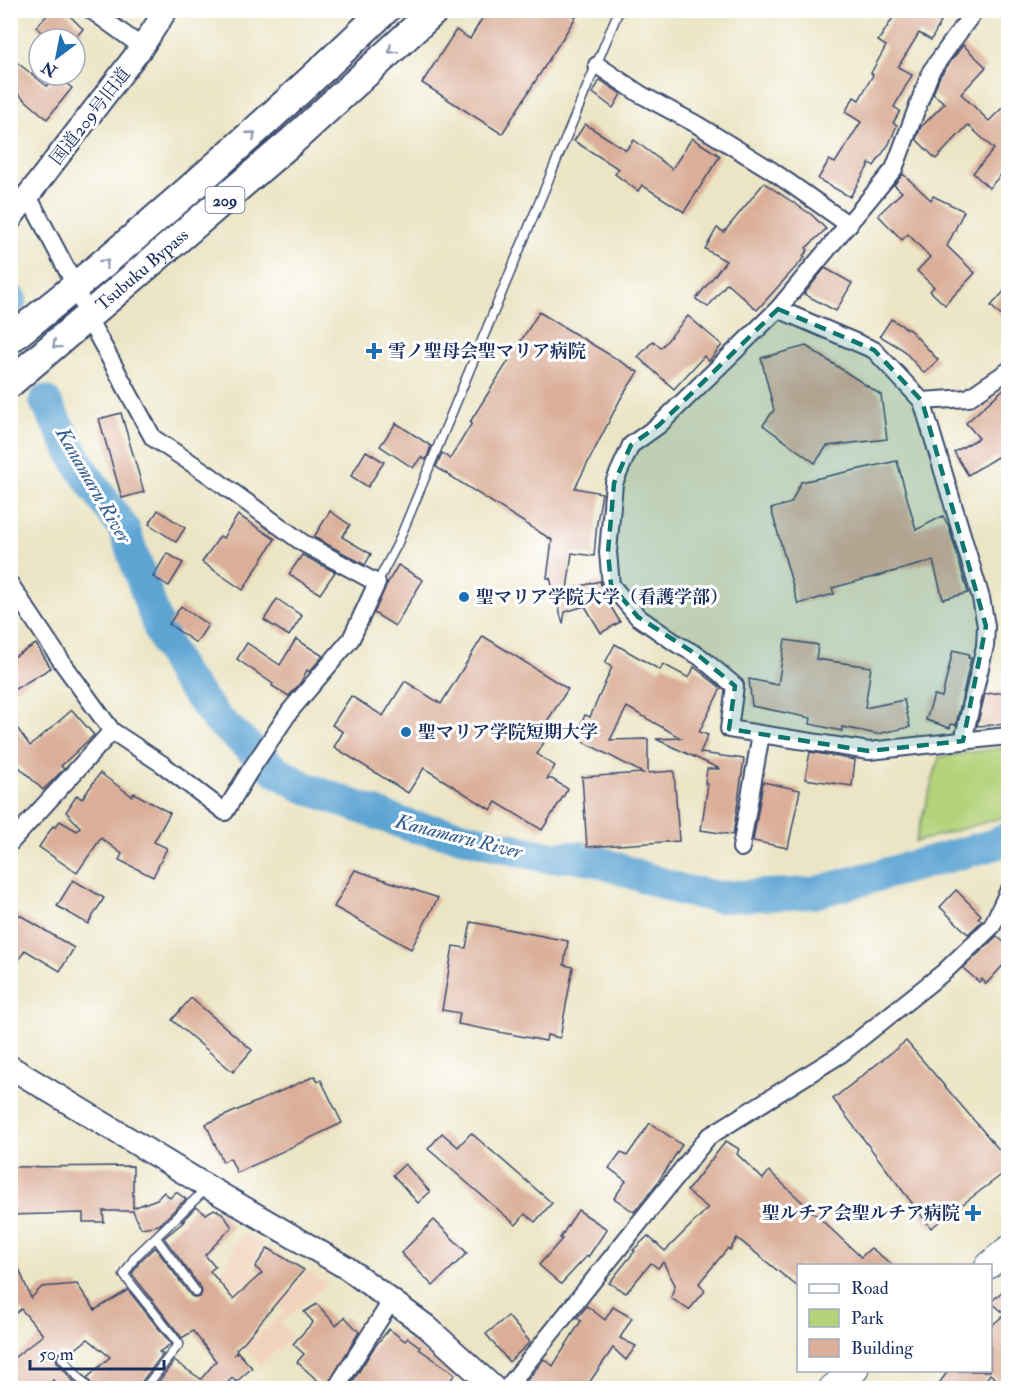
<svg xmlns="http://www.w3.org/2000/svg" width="1019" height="1399" font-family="'IM FELL Double Pica','Noto Serif JP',serif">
<rect width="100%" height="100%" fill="#fff"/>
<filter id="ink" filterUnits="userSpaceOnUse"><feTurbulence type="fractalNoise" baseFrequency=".0167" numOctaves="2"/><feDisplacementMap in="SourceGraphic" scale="12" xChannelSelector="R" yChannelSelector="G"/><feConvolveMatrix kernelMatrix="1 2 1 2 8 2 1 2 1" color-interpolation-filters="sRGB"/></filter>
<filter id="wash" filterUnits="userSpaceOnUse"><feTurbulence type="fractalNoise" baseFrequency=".008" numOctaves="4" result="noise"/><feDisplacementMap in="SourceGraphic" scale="24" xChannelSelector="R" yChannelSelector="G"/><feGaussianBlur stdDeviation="1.35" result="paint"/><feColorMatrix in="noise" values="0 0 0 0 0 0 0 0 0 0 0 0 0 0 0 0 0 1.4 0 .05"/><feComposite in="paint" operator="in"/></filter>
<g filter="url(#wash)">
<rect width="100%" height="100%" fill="#ebe5c5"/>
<polygon fill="#f2d4be" points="243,1232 263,1244 251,1267 286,1297 307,1271 328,1284 281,1322 292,1338 260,1365 237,1337 245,1330 255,1339 285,1311 249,1280 236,1292 221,1274"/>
<polygon fill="#b3d279" stroke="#67806c" stroke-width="1.5" points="1008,747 1008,816 915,842 939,757"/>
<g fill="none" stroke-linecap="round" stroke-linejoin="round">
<g stroke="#5da4d3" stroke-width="32">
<polyline points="10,300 11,300"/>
<polyline points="45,401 81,468 124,529 160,632 182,675 217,719 276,771 304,787 413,827 449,833 546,857 581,857 597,861 681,890 718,897 813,893 996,844 1008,838"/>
</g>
</g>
<g id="blocks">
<g fill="#daae98">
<polygon points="52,10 64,10 83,29 74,39 48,39 36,27"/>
<polygon points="487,10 565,10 576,17 502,134 422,83 456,30 470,39"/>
<polygon points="898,10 920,10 941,22 931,40 919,33 898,67 912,75 894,107 900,111 893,123 897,125 889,144 874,166 870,163 850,197 818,179 829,160 835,163 861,122 845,112 854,97 859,100 873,75 871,73 886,46 878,41"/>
<polygon points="963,45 986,67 961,94 989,121 1008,102 1008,167 989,188 973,173 994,149 968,125 936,159 916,139 921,127 945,103 933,94 940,76"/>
<polygon points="10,57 47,86 56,75 72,88 47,119 10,87"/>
<polygon points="600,80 621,94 613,108 593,93"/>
<polygon points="585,124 626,150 634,140 672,169 692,138 720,156 684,212 642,185 638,191 615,174 619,169 574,141"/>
<polygon points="903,174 931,200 933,196 964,211 947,246 975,273 945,305 930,291 934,287 917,271 930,257 908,234 902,240 878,215 902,192 894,185"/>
<polygon points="764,183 812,215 826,229 806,248 808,250 803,256 805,257 757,310 727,283 708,307 696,299 726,261 705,249 717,228 724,232"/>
<polygon points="825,268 852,283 836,311 804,294"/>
<polygon points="1008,287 1008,322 991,306"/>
<polygon points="539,312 638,372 621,398 575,488 602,493 597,522 594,556 572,553 567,590 600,581 603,591 609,599 607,600 620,622 601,633 585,606 565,612 563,624 550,578 547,578 552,540 436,467 442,453 450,459 472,423 470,422"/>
<polygon points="688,316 722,345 709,361 704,356 674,389 638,357 653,341 661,348"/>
<polygon points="891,319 911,331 938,360 924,373 902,349 880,336"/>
<polygon points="806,346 881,395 887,439 827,446 815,463 763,425 774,410 761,358"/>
<polygon points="1008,385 1008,470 997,457 968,475 954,452 979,438 966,423"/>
<polygon points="121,413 144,492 122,498 99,419"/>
<polygon points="396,423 431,446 426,460 421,457 413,468 380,446"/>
<polygon points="366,451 384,462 368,487 351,476"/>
<polygon points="897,461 916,530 943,516 949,527 968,593 943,599 933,561 832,588 834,594 798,604 771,509 791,503 801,482"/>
<polygon points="158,510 185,528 176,542 149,524"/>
<polygon points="330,511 350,525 342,537 371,554 365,565 314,537"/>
<polygon points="238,515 275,539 243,590 202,562 220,536 223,538"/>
<polygon points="167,553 183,563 169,586 153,577"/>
<polygon points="302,555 335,572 320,594 289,574"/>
<polygon points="398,565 423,580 395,626 374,613 387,584"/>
<polygon points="277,599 302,616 289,636 264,620"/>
<polygon points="181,606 208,625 196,643 169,624"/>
<polygon points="483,636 568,689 542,729 549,734 537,754 555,766 547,779 552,779 568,789 542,830 496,802 491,810 424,768 408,793 334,747 343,732 332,725 351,696 383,716 405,681 441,704"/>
<polygon points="296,639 323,656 309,672 307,670 301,682 289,696 272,686 273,684 237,659 247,643 280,665"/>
<polygon points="785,640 818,645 816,659 871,667 865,708 904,700 910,727 877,734 842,727 842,731 810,724 811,718 752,706 749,679 778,685"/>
<polygon points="36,644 51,668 10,692 10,659"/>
<polygon points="615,644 660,670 663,664 689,678 694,667 721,688 699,732 708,735 700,753 744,759 733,835 701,830 708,784 705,784 707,769 720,769 656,739 681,738 627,707 610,740 648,739 648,773 674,771 679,841 587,847 582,777 643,773 580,740 579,728 585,715 590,717 612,667 605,663"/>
<polygon points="953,650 969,654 968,658 971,658 956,725 951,724 950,728 926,720 934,695 942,697"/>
<polygon points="1008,692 1008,724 977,726 985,694"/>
<polygon points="72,710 94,735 61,766 64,769 43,790 15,763 19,759 10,746 10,718 30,746"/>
<polygon points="810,752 855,760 852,786 805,779"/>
<polygon points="100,773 132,796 134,793 170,813 154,842 167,848 153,877 119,860 122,854 101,838 77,873 39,847 53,826 55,827 60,821 77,831 80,827 66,812 77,795 82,799"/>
<polygon points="763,782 800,790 788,848 753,841"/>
<polygon points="355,870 438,898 411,949 334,907"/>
<polygon points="73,880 104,898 88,924 57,906"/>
<polygon points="956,890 981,915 978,918 982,921 968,934 940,907"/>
<polygon points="10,909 74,948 60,971 25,950 10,974"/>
<polygon points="471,922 568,941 564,965 573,967 560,1038 547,1035 546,1041 458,1024 460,1013 442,1010 453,946 466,948"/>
<polygon points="997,936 1008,946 1008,960 986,984 982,979 979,982 963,968"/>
<polygon points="191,998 252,1050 233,1072 172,1020"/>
<polygon points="906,1041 1008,1160 1008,1170 931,1228 833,1099"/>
<polygon points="315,1076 318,1082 321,1080 342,1123 237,1173 230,1158 223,1162 206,1124"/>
<polygon points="650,1123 682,1145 658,1182 634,1212 614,1198 626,1181 609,1168 621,1152 627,1156"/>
<polygon points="442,1133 458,1147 471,1133 552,1203 535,1222 525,1214 516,1225 428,1149"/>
<polygon points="726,1141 739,1149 737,1154 763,1179 769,1171 861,1257 871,1248 894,1266 798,1266 798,1287 737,1238 730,1250 728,1248 699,1283 705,1291 689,1310 671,1298 675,1285 663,1262 658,1268 651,1263 626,1293 609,1283 635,1251 633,1250 648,1236 665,1251 708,1208 687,1191"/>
<polygon points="405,1164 430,1192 418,1203 393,1175"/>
<polygon points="133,1166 133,1208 157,1199 164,1192 170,1198 176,1192 186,1199 159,1225 141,1228 133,1211 103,1211 104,1222 83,1222 83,1213 10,1215 10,1167"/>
<polygon points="196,1207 206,1214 214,1209 222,1213 232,1227 205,1255 215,1267 210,1271 233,1299 262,1273 255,1267 268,1248 304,1270 244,1342 236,1349 237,1350 235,1354 238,1352 252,1368 236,1382 232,1378 222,1389 153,1389 174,1361 201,1379 216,1361 193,1331 182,1338 132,1274 140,1261 155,1247 191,1296 196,1298 200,1297 202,1292 201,1288 164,1238 186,1220 182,1221"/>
<polygon points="578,1210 607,1229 588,1257 587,1256 561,1284 539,1265 562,1239 560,1238"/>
<polygon points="434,1220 467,1253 433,1286 401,1253"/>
<polygon points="10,1247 31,1298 42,1287 77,1284 95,1310 128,1290 171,1344 159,1352 163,1354 140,1384 139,1389 94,1389 87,1378 110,1357 88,1339 68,1355 61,1352 56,1356 57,1362 80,1389 60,1389 53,1380 46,1389 10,1389 10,1361 43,1335 21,1309 10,1318"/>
<polygon points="1008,1286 1008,1389 990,1374 979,1389 935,1389 948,1371 990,1371 990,1327 1005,1314 991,1302"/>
<polygon points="317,1304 336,1325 345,1317 359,1332 326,1388 297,1362 304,1354 293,1344 313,1322 304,1312"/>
<polygon points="587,1306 605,1320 613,1307 632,1318 620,1338 636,1346 626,1360 613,1348 585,1389 520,1389 544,1359 553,1366 581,1321 577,1318"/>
<polygon points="508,1316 530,1342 509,1362 486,1334"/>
<polygon points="389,1329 405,1341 408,1338 420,1347 419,1349 455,1374 444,1389 348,1389 373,1349"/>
</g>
</g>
</g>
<g filter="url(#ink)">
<use href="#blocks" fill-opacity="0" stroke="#3a4a6d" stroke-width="1.5"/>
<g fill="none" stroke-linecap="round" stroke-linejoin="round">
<g stroke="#3a4a6d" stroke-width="11">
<g id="lane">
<polyline points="377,583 397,545 619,10"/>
<polyline points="156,1238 196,1292"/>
<polyline points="62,1358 88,1388"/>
<polyline points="145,1388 179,1344 124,1275 135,1257 206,1189"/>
</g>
</g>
<g stroke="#3a4a6d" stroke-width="20">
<g id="street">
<polyline points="91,10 142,47"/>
<polyline points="975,10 931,71 894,169 778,309 659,425 631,445 614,483 608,552 611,585 638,617 677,644 699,656 735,686 729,729 869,751 1008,736"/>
<polyline points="597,65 640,94 696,124 771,170 849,225"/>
<polyline points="778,309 874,350 922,401 981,598 986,626 985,646 963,741"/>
<polyline points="922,401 968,398 1008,371"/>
<polyline points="10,584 64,665 112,731 162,764 225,812 249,772 290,711 351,639 377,583 303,543 205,472 153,438 88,318 76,287 28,196"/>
<polyline points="10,843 112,731"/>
<polyline points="741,848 761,734"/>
<polyline points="336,1388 392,1300"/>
<polyline points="507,1388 708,1137 841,1054 944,972 992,926 1008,892"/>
</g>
</g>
<g stroke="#3a4a6d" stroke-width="26">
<g id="secondary">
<polyline points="10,219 142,47 166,10"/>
<polyline points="10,1067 208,1187 347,1268 426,1326 494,1388"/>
</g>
</g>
<g stroke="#3a4a6d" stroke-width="28">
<g id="primary">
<polyline points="988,1266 1008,1249"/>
<polyline points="832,1388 855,1370"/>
</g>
</g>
<g stroke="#3a4a6d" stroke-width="32">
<g id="highway">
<path d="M10 339C141 236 265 125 385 10"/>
<path id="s1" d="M10 383 292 141 435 10"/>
</g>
</g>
<use href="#lane" stroke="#fff" stroke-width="8"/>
<use href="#street" stroke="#fff" stroke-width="16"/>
<use href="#secondary" stroke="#fff" stroke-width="22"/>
<use href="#primary" stroke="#fff" stroke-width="26"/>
<use href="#highway" stroke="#fff" stroke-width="28"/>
</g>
<defs><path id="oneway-chevron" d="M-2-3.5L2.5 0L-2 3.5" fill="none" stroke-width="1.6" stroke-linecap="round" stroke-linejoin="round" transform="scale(1.5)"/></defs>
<g stroke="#8d97ae">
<use href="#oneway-chevron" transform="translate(392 50) rotate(138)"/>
<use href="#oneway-chevron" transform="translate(252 135) rotate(-41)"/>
<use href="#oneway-chevron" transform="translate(105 263) rotate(-41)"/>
<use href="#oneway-chevron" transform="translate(56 345) rotate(140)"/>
</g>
</g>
<path fill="#0f766e" fill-opacity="0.2" stroke="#0f766e" stroke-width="4.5" stroke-dasharray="12 8" stroke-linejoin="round" d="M778 309 874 350 922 401 986 626 963 741 869 751 729 729 735 686 699 656 638 617 611 585 608 552 614 483 631 445 659 425Z"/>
<g fill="#1f6fb2" stroke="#fff" stroke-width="2">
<path d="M371 342h6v6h6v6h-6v6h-6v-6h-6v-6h6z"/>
<circle cx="464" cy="597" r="6"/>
<circle cx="406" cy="732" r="6"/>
<path d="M970 1204h6v6h6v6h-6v6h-6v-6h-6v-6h6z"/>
</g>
<g text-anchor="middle" stroke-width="6" stroke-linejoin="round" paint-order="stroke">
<rect fill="#fff" stroke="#5f6d8e" stroke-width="1.5" x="205.5" y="187" width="39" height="26" rx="4.5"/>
<g font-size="16" font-weight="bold" fill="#1b2f5e">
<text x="225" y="206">209</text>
</g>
<g font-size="18" fill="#1b2f5e" stroke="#fff">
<text transform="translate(90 116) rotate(-52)" y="6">国道209号旧道</text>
<text dy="6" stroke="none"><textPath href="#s1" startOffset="174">Tsubuku Bypass</textPath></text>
</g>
<g font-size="18" font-weight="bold" fill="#1b2f5e" stroke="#fff" text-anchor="start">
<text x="388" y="357">雪ノ聖母会聖マリア病院</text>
<text x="476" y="603">聖マリア学院大学（看護学部）</text>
<text x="418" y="738">聖マリア学院短期大学</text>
<text x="960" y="1219" text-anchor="end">聖ルチア会聖ルチア病院</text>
</g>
<g font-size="20" font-style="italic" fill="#355e8d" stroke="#fff">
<text transform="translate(94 485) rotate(60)" y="7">Kanamaru River</text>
<text transform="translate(459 836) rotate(14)" y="7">Kanamaru River</text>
</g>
</g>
<rect width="1019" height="1399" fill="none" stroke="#fff" stroke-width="36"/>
<rect x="797" y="1264" width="195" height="108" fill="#ffffff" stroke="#a4acbf" stroke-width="1.5"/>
<rect x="809" y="1284" width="30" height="9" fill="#ffffff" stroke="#a4acbf" stroke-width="1.5"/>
<text x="851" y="1294" font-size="18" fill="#1b2f5e">Road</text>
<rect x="809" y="1309" width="30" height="18" fill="#b3d279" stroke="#a4acbf" stroke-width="1.5"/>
<text x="851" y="1324" font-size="18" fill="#1b2f5e">Park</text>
<rect x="809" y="1339" width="30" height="18" fill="#daae98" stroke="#a4acbf" stroke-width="1.5"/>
<text x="851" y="1354" font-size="18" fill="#1b2f5e">Building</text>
<g transform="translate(57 57) rotate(212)"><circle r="28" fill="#ffffff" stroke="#a4acbf" stroke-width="1.5"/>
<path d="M0-4.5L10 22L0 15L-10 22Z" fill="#1f6fb2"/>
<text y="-9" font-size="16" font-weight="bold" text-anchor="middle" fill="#1b2f5e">N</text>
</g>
<path d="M30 1360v9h134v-9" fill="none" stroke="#1b2f5e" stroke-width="3"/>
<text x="39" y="1360" font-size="18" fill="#1b2f5e" stroke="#ffffff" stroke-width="4.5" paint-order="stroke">50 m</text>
</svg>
